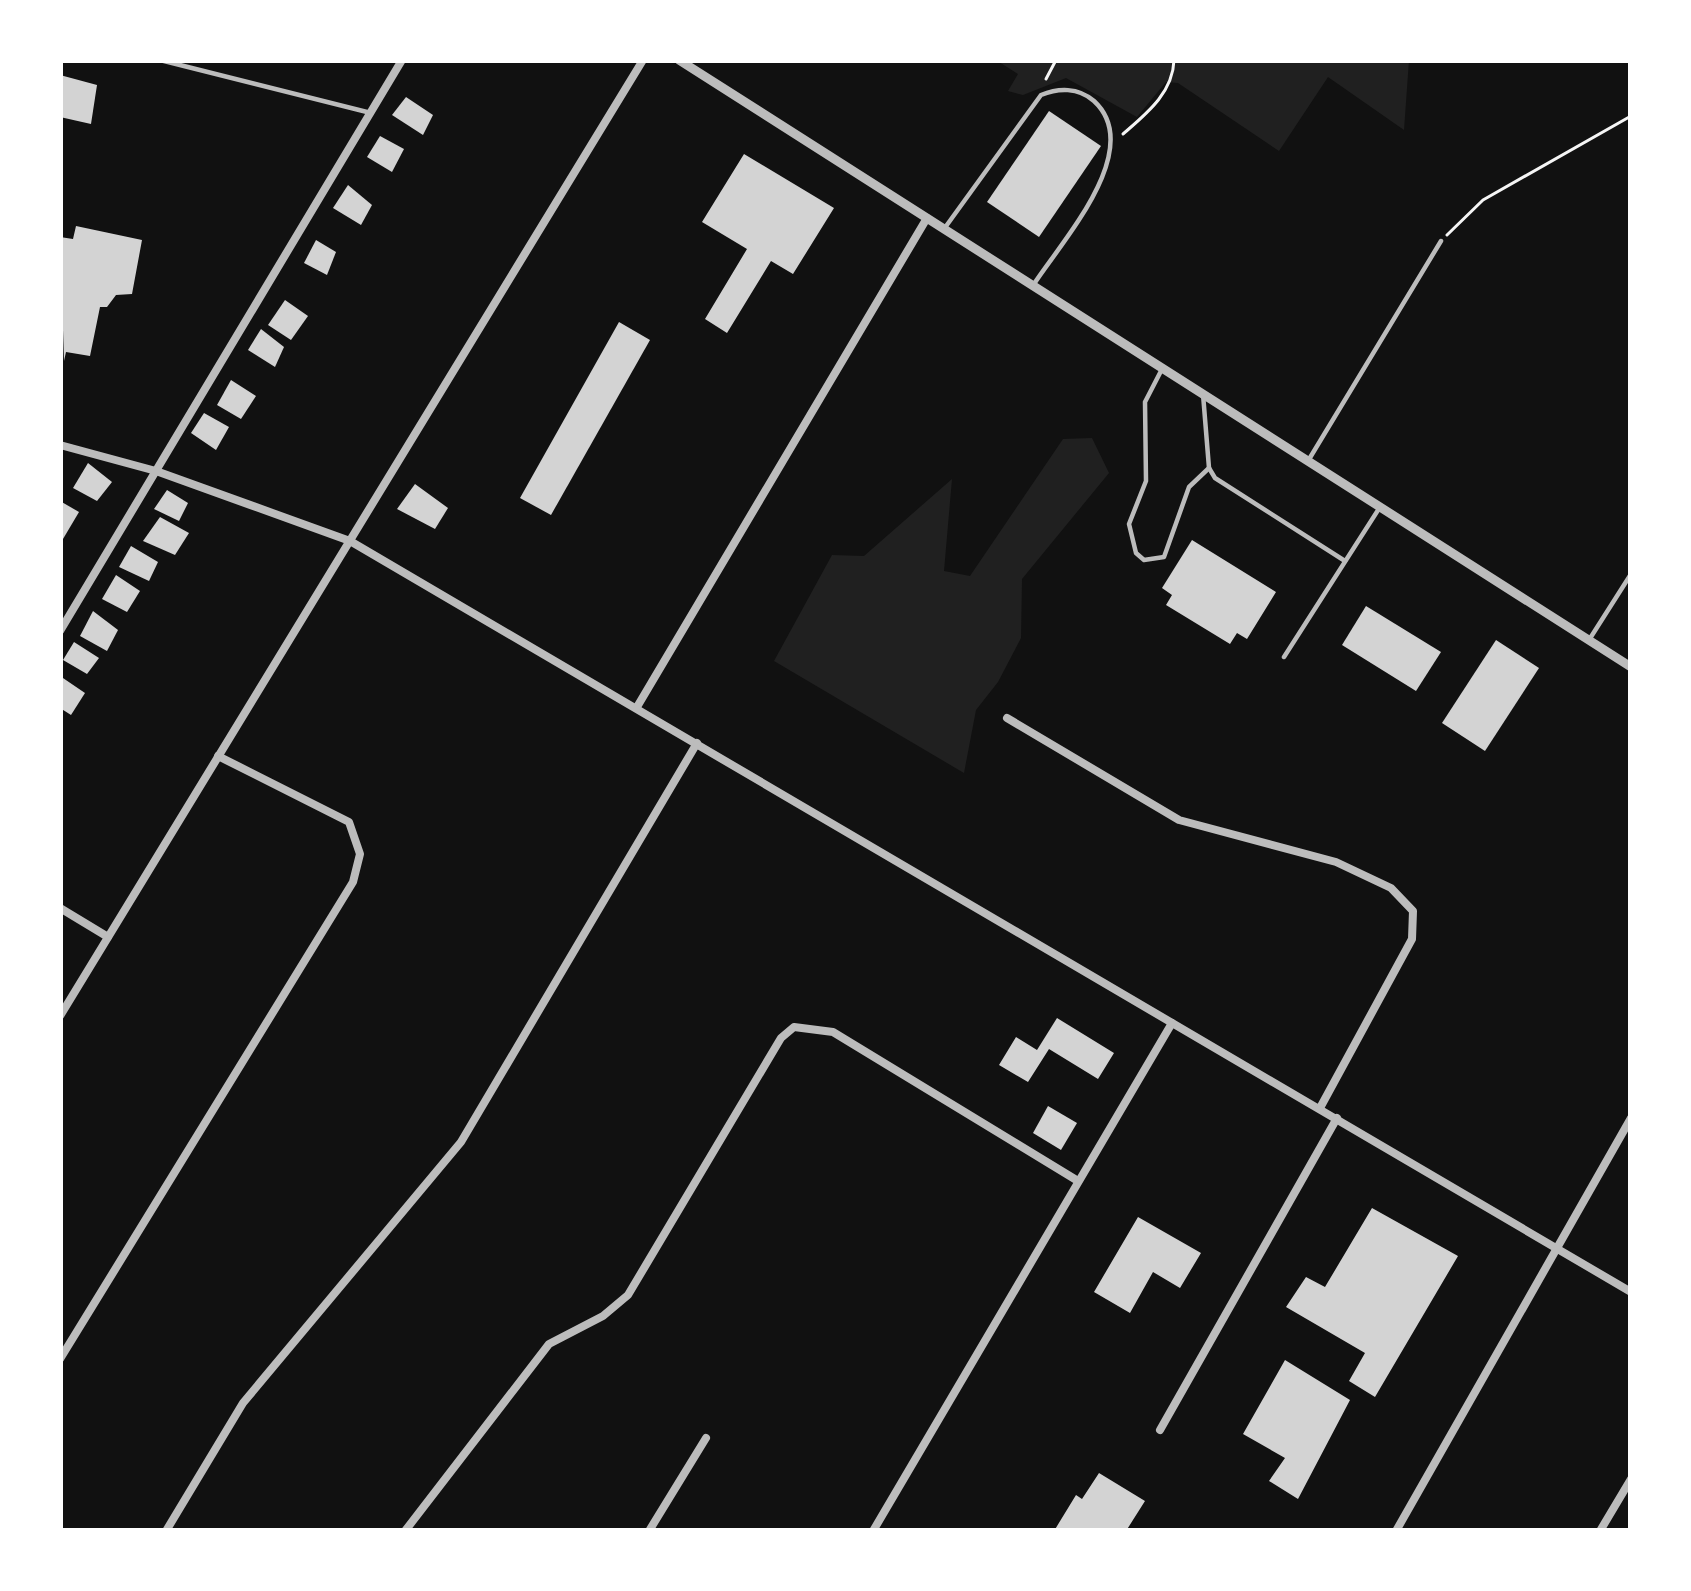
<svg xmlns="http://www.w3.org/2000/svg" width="1691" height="1591" font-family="Mulish,sans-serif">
<rect width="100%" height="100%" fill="#111"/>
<g fill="#202020">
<polygon points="996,60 1409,60 1404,130 1328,77 1279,151 1178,83 1166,82 1137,117 1066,78 1023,95 1008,91 1018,74"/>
<polygon points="1092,438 1109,473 1022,579 1021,638 998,682 976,710 964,773 774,661 832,555 864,556 952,479 944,571 970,576 1063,439"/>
</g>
<g fill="#d3d3d3">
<polygon points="60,75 97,85 91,124 60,117"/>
<polygon points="406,97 433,115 423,135 392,115"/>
<polygon points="1049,111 1101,146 1039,237 987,202"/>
<polygon points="380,136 404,149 392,172 367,157"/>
<polygon points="744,154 834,208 793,274 771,261 727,333 705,319 747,249 702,222"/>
<polygon points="348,185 372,205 361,225 333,208"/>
<polygon points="76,226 142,240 132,294 116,295 107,307 100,307 90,356 66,352 64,361 60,237 73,239"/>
<polygon points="316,240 336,252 327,275 304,263"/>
<polygon points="285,300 308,316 291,340 268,325"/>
<polygon points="619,322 650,340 551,515 520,498"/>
<polygon points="261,329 284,347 275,367 248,350"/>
<polygon points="231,380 256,396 241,419 217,405"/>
<polygon points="204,413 229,427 216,450 191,433"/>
<polygon points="88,463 112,482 97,501 73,488"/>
<polygon points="415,484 448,508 435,529 397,509"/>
<polygon points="167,490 188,503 179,521 154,509"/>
<polygon points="60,501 79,512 60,544"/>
<polygon points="160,517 189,533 175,555 143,541"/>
<polygon points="1192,540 1276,592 1247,639 1237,633 1230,644 1166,605 1172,595 1162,588"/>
<polygon points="131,546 158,562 149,581 119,567"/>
<polygon points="116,575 140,591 127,612 102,599"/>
<polygon points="1366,606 1441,652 1416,691 1342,645"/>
<polygon points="93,611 118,630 107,651 80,636"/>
<polygon points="1496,640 1539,668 1485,751 1442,723"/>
<polygon points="74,642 99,658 87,674 63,660"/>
<polygon points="60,676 85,693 71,715 60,708"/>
<polygon points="1057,1018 1114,1053 1098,1079 1049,1049 1028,1082 999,1065 1016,1037 1037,1050"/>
<polygon points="1048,1106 1077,1123 1061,1150 1033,1133"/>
<polygon points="1372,1208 1458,1256 1375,1397 1349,1381 1365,1353 1286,1307 1306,1277 1325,1287"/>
<polygon points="1138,1217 1201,1253 1180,1288 1153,1272 1130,1313 1094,1292"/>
<polygon points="1285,1360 1350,1400 1298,1499 1269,1481 1285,1458 1243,1434"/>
<polygon points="1099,1473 1145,1501 1126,1531 1054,1531 1076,1495 1082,1499"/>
</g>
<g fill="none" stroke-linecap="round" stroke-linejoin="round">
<g stroke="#f5f5f5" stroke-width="3">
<polyline points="1046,79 1056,60"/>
<path d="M1123 134C1146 114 1173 93 1174 60"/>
<polyline points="1447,235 1483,200 1631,116"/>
</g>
<g stroke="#bcbcbc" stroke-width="4.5">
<polyline points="160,60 371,113"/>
<path d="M944 229 1041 95C1058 88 1078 87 1094 101 1146 149 1062 241 1034 284"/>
<polyline points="1161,371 1145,402 1146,481 1129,524 1136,553 1144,560 1164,557 1189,487 1209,468"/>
<polyline points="1203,394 1209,468 1215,478 1345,561"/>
<polyline points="1308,461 1441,241"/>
<polyline points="1589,640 1631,574"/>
<polyline points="1284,657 1380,507"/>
</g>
<g stroke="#bcbcbc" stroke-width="8">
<polyline points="60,445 156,471 350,541 1631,1292"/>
<polyline points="60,631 402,60"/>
<polyline points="637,707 927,218"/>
<polyline points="1007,718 1179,820 1336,862 1391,888 1413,911 1412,939 1320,1108"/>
<polyline points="60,908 108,937"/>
<polyline points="60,1016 643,60"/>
<polyline points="60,1359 353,882 360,854 349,822 218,756"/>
<polyline points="1160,1430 1337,1118"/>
<polyline points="166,1531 243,1403 461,1142 697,743"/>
<polyline points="405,1531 549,1344 603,1316 628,1295 781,1038 794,1027 833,1032 1078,1181"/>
<polyline points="649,1531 706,1438"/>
<polyline points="873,1531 1172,1023"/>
<polyline points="1396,1531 1631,1118"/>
<polyline points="1600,1531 1631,1479"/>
</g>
<polyline stroke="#bcbcbc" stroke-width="9" points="679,60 1631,667"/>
</g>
<rect width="1691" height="1591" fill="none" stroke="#ffffff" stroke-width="126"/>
</svg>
